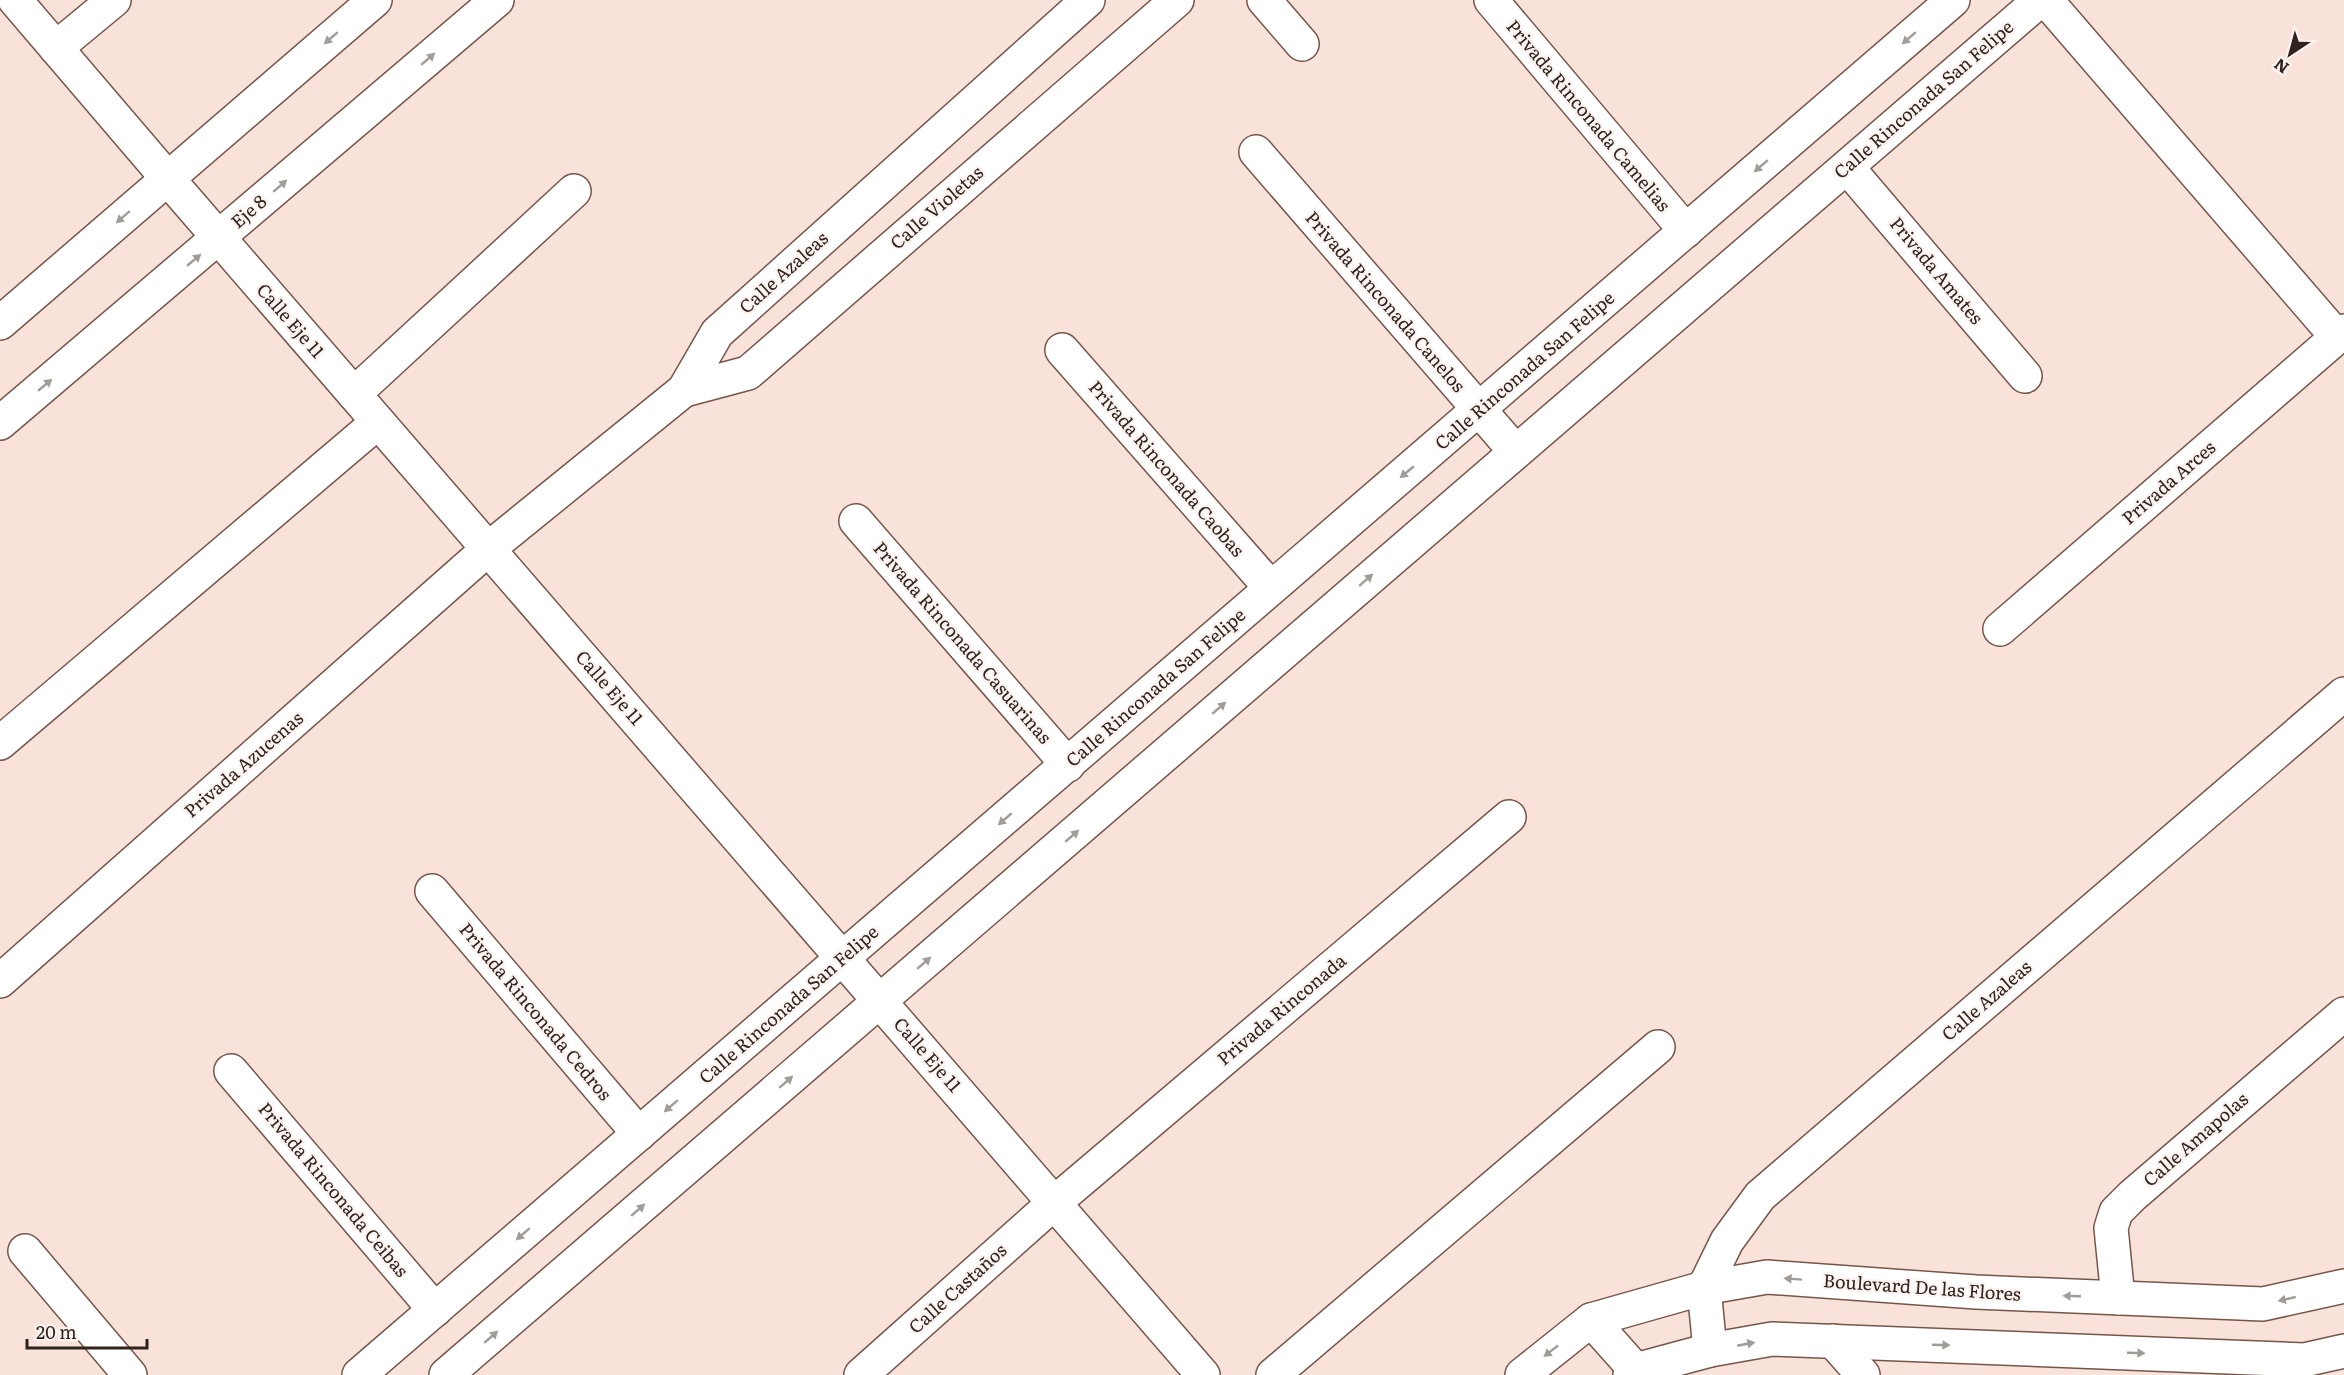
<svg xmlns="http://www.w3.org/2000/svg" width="2344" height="1375" font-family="Literata,serif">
<rect width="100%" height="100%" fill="#f9e2d9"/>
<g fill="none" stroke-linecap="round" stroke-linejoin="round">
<g stroke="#765649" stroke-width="36">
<g id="minor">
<polyline points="15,0 168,179 1203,1375"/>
<polyline points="1264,0 1302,44"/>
<polyline points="1491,0 1686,231"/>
<polyline points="2046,0 2337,337"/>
<polyline points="56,48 114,0"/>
<polyline points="1256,152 1515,451"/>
<polyline points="1847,167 2025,376"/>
<polyline points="1062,350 1271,588"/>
<polyline points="684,390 748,373 1177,0"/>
<polyline points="354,394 574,191"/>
<polyline points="856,521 1068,765"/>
<polyline points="2000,629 2344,331"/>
<polyline points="0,743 378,422"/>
<polyline points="432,891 639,1134"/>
<polyline points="0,981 488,549 684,390 717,333 1088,0"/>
<polyline points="231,1071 435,1310"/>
<polyline points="25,1251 130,1375"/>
<polyline points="2118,1298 2111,1228 2116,1212 2132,1196 2344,1014"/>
<polyline points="1591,1320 1640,1375"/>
<polyline points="1833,1341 1863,1375"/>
<polyline points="1710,1350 1704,1288 1727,1241 1760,1196 2344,694"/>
<polyline points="359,1375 1953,0"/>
<polyline points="446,1375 2040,0"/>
<polyline points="861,1375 1054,1203 1509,817"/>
<polyline points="1273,1375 1658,1047"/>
<polyline points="1522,1375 1591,1320 1704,1288 1767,1277 1976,1292 2263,1304 2344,1286"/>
<polyline points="1630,1375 1636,1370 1710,1350 1772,1339 2304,1360 2344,1351"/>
</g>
</g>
<g stroke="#765649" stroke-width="36">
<g id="major">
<polyline points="0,323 375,0"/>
<polyline points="0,423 497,0"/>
</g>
</g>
<use href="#minor" stroke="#fff" stroke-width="33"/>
<use href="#major" stroke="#fff" stroke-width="33"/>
</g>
<defs><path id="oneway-solid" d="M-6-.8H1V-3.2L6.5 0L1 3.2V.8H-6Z" transform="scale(1.5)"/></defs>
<g fill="#a29c99">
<use href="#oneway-solid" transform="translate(331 38) rotate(139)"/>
<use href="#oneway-solid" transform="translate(1909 38) rotate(139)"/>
<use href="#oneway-solid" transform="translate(428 59) rotate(-41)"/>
<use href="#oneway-solid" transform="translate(1761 166) rotate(139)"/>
<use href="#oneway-solid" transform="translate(280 186) rotate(-41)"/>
<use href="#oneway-solid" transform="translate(123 217) rotate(139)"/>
<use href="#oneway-solid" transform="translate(194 260) rotate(-40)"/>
<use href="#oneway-solid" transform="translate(45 385) rotate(-40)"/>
<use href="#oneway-solid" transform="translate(1407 472) rotate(140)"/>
<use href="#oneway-solid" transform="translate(1366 580) rotate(-41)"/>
<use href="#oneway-solid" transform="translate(1219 708) rotate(-41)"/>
<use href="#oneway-solid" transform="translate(1005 819) rotate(139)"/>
<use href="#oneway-solid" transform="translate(1072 836) rotate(-41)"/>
<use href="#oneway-solid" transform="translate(924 963) rotate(-41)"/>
<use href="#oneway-solid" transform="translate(786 1082) rotate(-41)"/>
<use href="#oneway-solid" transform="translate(671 1106) rotate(139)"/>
<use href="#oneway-solid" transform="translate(638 1210) rotate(-41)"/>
<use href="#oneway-solid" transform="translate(523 1234) rotate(139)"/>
<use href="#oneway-solid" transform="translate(1793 1279) rotate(-176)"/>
<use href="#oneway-solid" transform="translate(2072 1296) rotate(-178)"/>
<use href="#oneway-solid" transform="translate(2287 1299) rotate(167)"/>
<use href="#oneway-solid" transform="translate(491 1337) rotate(-41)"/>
<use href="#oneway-solid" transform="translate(1746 1344) rotate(-11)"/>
<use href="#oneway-solid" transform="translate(1941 1345) rotate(2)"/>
<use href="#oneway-solid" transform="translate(1551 1351) rotate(142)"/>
<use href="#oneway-solid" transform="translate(2136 1353) rotate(2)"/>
</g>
<g text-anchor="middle" stroke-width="4.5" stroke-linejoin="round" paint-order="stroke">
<g font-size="18" fill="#30231d" stroke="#fbf3f0">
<text transform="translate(1924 100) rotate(-41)" y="6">Calle Rinconada San Felipe</text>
<text transform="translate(1588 116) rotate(50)" y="6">Privada Rinconada Camelias</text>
<text transform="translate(937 208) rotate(-41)" y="6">Calle Violetas</text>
<text transform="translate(249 212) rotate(-41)" y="6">Eje 8</text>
<text transform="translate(1936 271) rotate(50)" y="6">Privada Amates</text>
<text transform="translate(784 273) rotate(-42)" y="6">Calle Azaleas</text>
<text transform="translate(1385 302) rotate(49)" y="6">Privada Rinconada Canelos</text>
<text transform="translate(290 321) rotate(49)" y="6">Calle Eje 11</text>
<text transform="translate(1525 371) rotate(-41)" y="6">Calle Rinconada San Felipe</text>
<text transform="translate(1166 469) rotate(49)" y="6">Privada Rinconada Caobas</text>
<text transform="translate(2169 483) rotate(-41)" y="6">Privada Arces</text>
<text transform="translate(962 643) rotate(49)" y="6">Privada Rinconada Casuarinas</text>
<text transform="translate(609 688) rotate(49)" y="6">Calle Eje 11</text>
<text transform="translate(1156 688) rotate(-41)" y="6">Calle Rinconada San Felipe</text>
<text transform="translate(244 765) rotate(-41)" y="6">Privada Azucenas</text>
<text transform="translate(1987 1001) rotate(-41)" y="6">Calle Azaleas</text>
<text transform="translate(789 1005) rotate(-41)" y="6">Calle Rinconada San Felipe</text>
<text transform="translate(1282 1010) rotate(-40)" y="6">Privada Rinconada</text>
<text transform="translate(535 1012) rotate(50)" y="6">Privada Rinconada Cedros</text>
<text transform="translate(927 1055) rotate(49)" y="6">Calle Eje 11</text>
<text transform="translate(2196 1140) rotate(-41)" y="6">Calle Amapolas</text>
<text transform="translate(333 1190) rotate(50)" y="6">Privada Rinconada Ceibas</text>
<text transform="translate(1922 1288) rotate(4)" y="6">Boulevard De las Flores</text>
<text transform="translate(958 1289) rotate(-42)" y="6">Calle Castaños</text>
</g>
</g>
<g transform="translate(2290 54) rotate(216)" stroke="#fbf3f0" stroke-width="4.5" paint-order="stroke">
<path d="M0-4.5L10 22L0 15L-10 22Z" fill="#30231d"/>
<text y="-9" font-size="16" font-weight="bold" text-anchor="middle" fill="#30231d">N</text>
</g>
<path d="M27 1339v9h120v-9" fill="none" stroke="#30231d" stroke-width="3"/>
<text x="36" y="1339" font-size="18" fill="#30231d" stroke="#fbf3f0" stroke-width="4.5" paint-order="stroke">20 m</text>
</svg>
